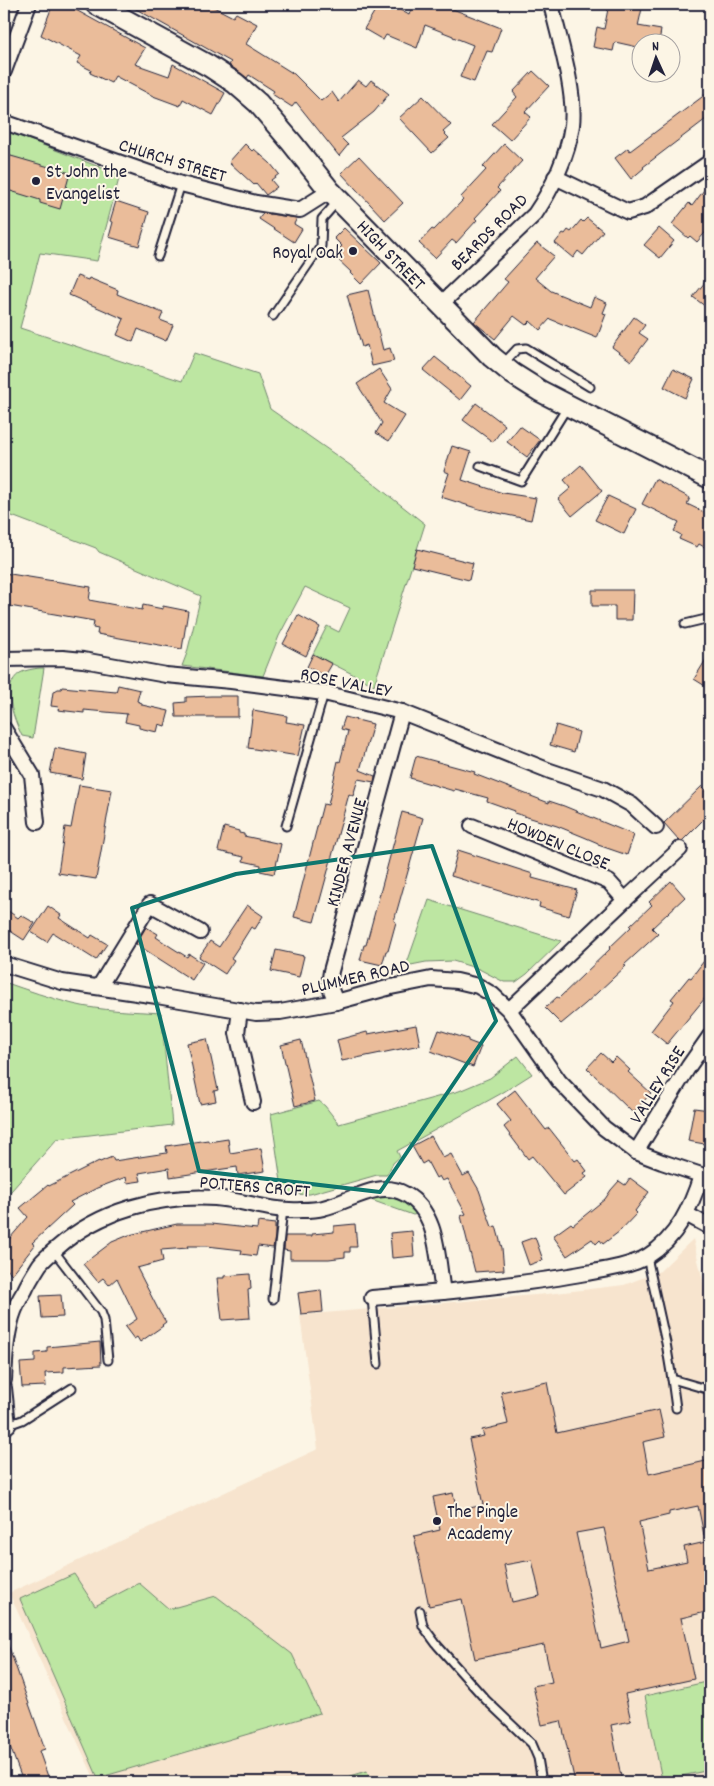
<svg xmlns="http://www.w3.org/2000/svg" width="714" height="1786" font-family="Dekko,sans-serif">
<rect width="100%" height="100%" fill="#fcf5e5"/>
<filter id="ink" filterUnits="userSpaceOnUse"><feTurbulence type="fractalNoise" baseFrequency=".02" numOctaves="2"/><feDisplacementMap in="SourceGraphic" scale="10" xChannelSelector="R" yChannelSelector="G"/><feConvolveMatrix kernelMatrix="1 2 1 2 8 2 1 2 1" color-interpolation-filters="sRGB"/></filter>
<g filter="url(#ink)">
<polygon fill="#f7e4ce" points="693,1239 710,1310 710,1782 96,1782 9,1593 318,1449 300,1315 547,1294 624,1285 660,1271"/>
<g fill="#bde6a2" stroke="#70846e">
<polygon points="4,130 120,175 97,261 40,253 20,328 182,381 194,353 258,374 270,409 350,465 425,524 374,685 313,654 327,626 339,632 350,608 305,587 279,636 263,676 182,666 187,653 201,596 99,552 96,548 4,513"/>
<path d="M39 668H44L33 738 22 736C14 719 0 686 20 673 25 670 33 669 39 668Z"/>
<polygon points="429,900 561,941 527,974 516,982 504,982 479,969 453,961 426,962 406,966"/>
<path d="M4 982C27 990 50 998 73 1004 102 1011 132 1011 161 1013L172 1125 57 1139 4 1199Z"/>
<polygon points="518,1056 532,1074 502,1093 397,1151 400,1157 393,1163 387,1175 377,1175 310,1194 283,1195 271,1114 319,1101 325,1106 339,1124 459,1091 490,1078"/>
<polygon points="372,1194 397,1195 421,1213 413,1215 371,1200"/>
<polygon points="74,1574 95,1606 139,1583 169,1609 216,1596 292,1654 320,1713 98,1778 20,1599"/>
<polygon points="710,1681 710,1770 662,1780 645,1696"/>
<polygon points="367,1771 371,1782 331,1782"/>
</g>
<g fill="#eabc9a" stroke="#22223b" fill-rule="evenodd">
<polygon points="53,4 65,4 145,48 135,64 169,76 173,64 225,93 213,115 183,99 180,106 153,96 115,76 111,83 90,73 91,70 77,63 81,56 41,35"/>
<polygon points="127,4 208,4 233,17 236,13 257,24 246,44 294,74 321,101 332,92 339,102 358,80 366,86 371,80 389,94 374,112 341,138 348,145 339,156 296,102 292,107 272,94 274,91 249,75 247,78 229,65 231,62"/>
<polygon points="379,4 390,4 409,15 413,4 440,4 501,28 492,52 487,51 474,82 460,77 473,45 453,37 453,36 425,25 417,48 386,35 383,40 364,29"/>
<polygon points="609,4 643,4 638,26 661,30 659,42 642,42 642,48 615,42 613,51 593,47 597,27 604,29"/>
<polygon points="533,71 549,86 525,112 531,117 510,140 492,124 517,97 513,92"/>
<polygon points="710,91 710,116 643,167 644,168 631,179 615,158 628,148 630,151"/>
<polygon points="423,96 451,125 443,132 449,138 432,153 399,118"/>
<polygon points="245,144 252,151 254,149 270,163 279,174 271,180 277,187 266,195 256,183 254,185 229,162"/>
<polygon points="504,144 522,161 497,188 500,191 475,218 477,220 456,243 452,240 435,258 419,243 432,229 434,230 463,200 461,197 486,170 483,167"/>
<polygon points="4,154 70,173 60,209 40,203 40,200 4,189"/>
<polygon points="359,156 403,203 385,220 341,173"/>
<polygon points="710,182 710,227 697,242 690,236 688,238 672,224 689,203 692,206"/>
<polygon points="116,201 149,212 139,246 109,237 113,222 110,221"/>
<polygon points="263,213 297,218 294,224 302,229 294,242 259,219"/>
<polygon points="587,218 603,231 583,255 578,251 573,258 555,243 563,233 565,234 568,230 571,232 581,220 583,222"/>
<polygon points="344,228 381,263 361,284 350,273 351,272 333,255 342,246 334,238"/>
<polygon points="659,228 674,241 660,258 644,245"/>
<polygon points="537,243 554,256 535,278 551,291 590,307 594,297 607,303 603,313 606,314 597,338 550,319 540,330 530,321 526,325 514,316 495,339 474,322 508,282 504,279"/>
<polygon points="77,276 88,280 89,278 118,290 117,294 163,313 160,320 173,325 166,341 138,329 133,342 117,335 124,319 69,295"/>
<polygon points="710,276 710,310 693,297"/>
<polygon points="368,290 383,350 390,348 394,361 372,366 367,345 362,347 347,295"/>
<polygon points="634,317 645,325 639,333 648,339 631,361 612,347"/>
<polygon points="435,357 471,386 460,400 423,370"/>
<polygon points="379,369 392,389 384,403 405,416 389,441 376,433 382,423 357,384"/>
<polygon points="673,369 694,379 685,398 664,387"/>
<polygon points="476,403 505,425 493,442 463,420"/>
<polygon points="520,426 540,440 527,457 507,442"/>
<polygon points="452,446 471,452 462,480 503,493 536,498 531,520 479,509 441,497 449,473 444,471"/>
<polygon points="581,465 602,491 572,516 558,499 571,488 564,480"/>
<polygon points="655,479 690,498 687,504 710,515 710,539 706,548 699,544 697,547 679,539 681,535 674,531 679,522 642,504"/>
<polygon points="608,496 636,509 624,534 595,520"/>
<polygon points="417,549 473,563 469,580 412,566"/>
<polygon points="4,573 91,587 89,600 142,610 143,605 163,609 163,606 188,611 182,649 97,634 98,629 93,628 94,621 4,605"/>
<polygon points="592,590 633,590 632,620 615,620 615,606 592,606"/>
<polygon points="298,615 320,627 306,656 283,644"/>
<polygon points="710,653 710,689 694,679"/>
<polygon points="313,654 332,664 325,676 307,667"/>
<polygon points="118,685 140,690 137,701 142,703 142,705 169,711 165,726 159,724 157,732 139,728 139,725 125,722 127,714 84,710 84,713 58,710 59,707 51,706 53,692 58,689 61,689 62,687 116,692"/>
<polygon points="211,696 238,696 238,717 176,717 175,703 186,702 186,697"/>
<polygon points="253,710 287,716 286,722 305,725 298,756 248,748"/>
<polygon points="345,717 373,724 360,770 375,776 374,782 358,779 353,796 349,794 314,922 294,917 323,804 328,805 338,761 340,762 348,731 341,729"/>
<polygon points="556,725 579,732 574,752 550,745"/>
<polygon points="55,748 86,754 82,779 50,773"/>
<polygon points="416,756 475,772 474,774 549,803 549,801 564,806 634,835 627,855 598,845 598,843 584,837 557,826 514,813 515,811 487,801 488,798 455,789 454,791 410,778"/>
<polygon points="79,785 112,790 96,879 58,873 65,827 71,828"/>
<polygon points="702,786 710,794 710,813 682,841 679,840 664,823"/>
<polygon points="402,812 423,818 394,921 396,922 388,951 386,951 382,965 360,960 364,945 366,945"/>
<polygon points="224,827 239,831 239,833 244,834 244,836 281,844 274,874 260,871 261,865 243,861 244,857 218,851"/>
<polygon points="458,850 533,874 532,878 577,890 569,916 539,907 540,903 451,876"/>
<polygon points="671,881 685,897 652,928 658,934 624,965 626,966 585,1004 561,1024 545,1008 557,997 559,998 610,949 609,948 631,927 630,926 652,905 649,902"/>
<polygon points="247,905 263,916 255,929 251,927 241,943 231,958 234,960 225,974 199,957 210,941 219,947"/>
<polygon points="48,906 61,915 59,918 90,938 92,935 107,944 96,960 53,933 47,942 31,932"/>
<polygon points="4,908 18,918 21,915 35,923 24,940 4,927"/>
<polygon points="146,927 158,934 156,937 171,947 187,957 189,954 203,963 192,980 136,944"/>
<polygon points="276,950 304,956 299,977 271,971"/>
<polygon points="710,953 710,992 667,1044 651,1031 674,1001 671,999 689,977 691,978"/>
<polygon points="416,1025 420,1045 342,1061 337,1040 367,1032 368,1034"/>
<polygon points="439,1030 468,1039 468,1041 481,1046 473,1067 431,1051"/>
<polygon points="207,1039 218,1090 214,1091 216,1101 200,1104 187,1043"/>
<polygon points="301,1040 315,1101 295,1106 281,1045"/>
<polygon points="601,1053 611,1062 616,1057 630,1070 628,1072 651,1093 633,1113 587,1068"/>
<polygon points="515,1090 546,1130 549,1128 575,1161 578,1159 587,1171 584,1173 587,1177 564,1195 532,1156 528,1159 504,1127 511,1121 497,1104"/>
<polygon points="694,1108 710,1110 710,1145 688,1141"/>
<polygon points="431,1136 443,1158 451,1154 463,1176 469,1173 479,1190 492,1227 496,1226 502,1248 504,1270 475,1272 461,1216 466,1214 447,1179 442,1181 439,1176 436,1178 427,1161 422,1164 412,1146"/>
<polygon points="228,1139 230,1153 261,1148 265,1171 238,1175 237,1167 170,1177 169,1168 139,1173 141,1181 127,1183 126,1177 97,1188 70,1202 73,1205 32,1243 35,1245 12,1274 4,1267 4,1245 28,1217 20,1208 48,1185 49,1186 99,1161 100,1162 112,1157 114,1161 153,1155 167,1153 166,1146 208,1140 208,1142"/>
<polygon points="630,1178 649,1192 635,1211 637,1213 620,1231 603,1244 600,1240 596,1244 592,1239 567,1256 553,1236 571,1223 573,1225 605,1199 611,1190 619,1181 625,1185"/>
<polygon points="258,1222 275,1224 275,1236 273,1248 258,1246 256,1256 241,1254 242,1250 207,1246 187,1246 188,1248 161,1250 163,1261 137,1268 160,1313 166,1322 162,1325 163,1326 140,1342 137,1337 134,1339 125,1327 137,1319 117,1278 109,1285 103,1278 98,1282 83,1264 112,1242 129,1235 177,1224 211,1224 257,1229"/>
<polygon points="355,1224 357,1247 350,1247 350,1252 345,1252 345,1257 329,1259 290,1259 290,1251 284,1250 285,1236 312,1236 312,1234 334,1232 334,1226"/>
<polygon points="412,1231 414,1256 392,1258 390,1233"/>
<polygon points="535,1237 543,1260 529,1265 521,1242"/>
<polygon points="250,1274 251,1289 248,1290 250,1318 222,1320 217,1278 224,1278 224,1276"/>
<polygon points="321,1290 323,1312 301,1314 298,1293"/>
<polygon points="61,1295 63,1317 42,1318 40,1296"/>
<polygon points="100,1342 101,1365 64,1367 64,1372 45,1373 46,1386 22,1387 20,1363 35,1362 35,1353 47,1352 47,1347"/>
<path d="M547 1382 557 1433 659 1410 665 1437 643 1442 649 1474 710 1460V1534L704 1535 698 1506 669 1512V1515L639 1522 649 1569 687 1561 684 1547 710 1541V1611L681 1618 694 1679 625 1694 631 1721 611 1725 622 1782H575L561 1721 542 1725 533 1686 552 1682 544 1645 475 1659 462 1599 429 1606 414 1536 440 1530 433 1497 453 1493 457 1511 483 1505 469 1439 484 1436 482 1430 508 1424 501 1392ZM604 1528 629 1641 601 1648 576 1533ZM532 1560 540 1596 512 1602 504 1565Z"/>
<polygon points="4,1639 6,1639 45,1749 39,1751 50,1782 23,1782 7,1738 4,1739"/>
</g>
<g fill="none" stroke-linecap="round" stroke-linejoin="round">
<g stroke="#22223b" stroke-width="11">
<g id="service">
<polyline points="158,256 181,184"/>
<polyline points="273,316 321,246 322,219 337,202"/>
<polyline points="502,365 517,349 526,348 590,387"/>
<polyline points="480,466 521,481 568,406"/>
<polyline points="685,624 710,618"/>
<polyline points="286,826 324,693"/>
<polyline points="54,1251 101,1312 104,1320 108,1360"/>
<polyline points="647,1257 666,1343 672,1379 710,1390"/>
<polyline points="372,1298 378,1364"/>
<polyline points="273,1299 283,1209"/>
<polyline points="672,1379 676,1408"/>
<polyline points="8,1425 22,1420 72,1388"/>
<polyline points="420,1611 423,1626 437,1645 486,1700 532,1744 538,1758 542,1782"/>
</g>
</g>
<g stroke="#22223b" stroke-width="18">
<g id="minor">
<polyline points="4,71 29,4"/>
<polyline points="4,122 181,184 256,203 300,210 330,191"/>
<polyline points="555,177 628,212 645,207 710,162"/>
<path d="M440 305 535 214C552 189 568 156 572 125 576 92 559 38 551 4"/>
<polyline points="4,659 63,658 83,660 166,675 231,681 324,693 402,712 550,771 603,789 632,805 656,827"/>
<polyline points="4,729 32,775 37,822"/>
<polyline points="472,826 609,882 625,900 509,1010"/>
<polyline points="625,900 680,849"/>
<polyline points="4,964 62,982 157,996 256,1013 280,1012 336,1002 391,987 431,979 457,981 478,986 493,995 509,1010 559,1081 604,1128 636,1152 662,1162 710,1178"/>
<polyline points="99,987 150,904 200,932"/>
<polyline points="336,1002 329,985 331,971 402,712"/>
<polyline points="240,1010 237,1033 253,1102"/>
<polyline points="636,1152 689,1066 710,1036"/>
<polyline points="686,1214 710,1227"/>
<polyline points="372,1298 443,1292"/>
<path d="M4 1380C5 1359 6 1338 12 1317 15 1307 20 1298 25 1290 29 1281 35 1272 40 1264 45 1258 51 1253 57 1248 100 1210 158 1195 215 1198 243 1200 271 1212 301 1210 308 1210 316 1210 323 1208 350 1202 378 1179 405 1194 439 1212 437 1259 443 1292 491 1287 538 1282 586 1273 604 1270 632 1266 648 1256 677 1238 691 1207 701 1176"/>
<polyline points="4,1388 8,1425"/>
</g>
</g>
<g stroke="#22223b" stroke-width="24">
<polyline id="secondary" points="96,4 209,66 235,83 258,103 292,143 330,191 492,357 513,374 540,391 710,478"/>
</g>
<use href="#service" stroke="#fcf5e5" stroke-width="7"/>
<use href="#minor" stroke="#fcf5e5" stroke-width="14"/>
<use href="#secondary" stroke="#fcf5e5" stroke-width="20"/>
</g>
</g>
<path fill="none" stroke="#0f766e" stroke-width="4" stroke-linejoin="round" d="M432 846 496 1021 380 1192 199 1171 132 908 236 874Z"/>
<g fill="#22223b" stroke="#fcf5e5" stroke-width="2">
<circle cx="36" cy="181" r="5"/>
<circle cx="353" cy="251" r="5"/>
<circle cx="437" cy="1521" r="5"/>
</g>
<g text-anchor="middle" stroke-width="4" stroke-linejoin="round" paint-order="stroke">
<g font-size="19" fill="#22223b" stroke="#fcf5e5">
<text transform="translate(173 159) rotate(17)" y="7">CHURCH STREET</text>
<text transform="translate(488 231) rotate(-45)" y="7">BEARDS ROAD</text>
<text transform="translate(392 254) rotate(46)" y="7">HIGH STREET</text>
<text transform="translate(346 681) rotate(11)" y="7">ROSE VALLEY</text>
<text transform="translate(559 842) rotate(23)" y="7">HOWDEN CLOSE</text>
<text transform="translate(345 852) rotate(-75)" y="7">KINDER AVENUE</text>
<text transform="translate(355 976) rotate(-13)" y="7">PLUMMER ROAD</text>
<text transform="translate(656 1084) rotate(-58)" y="7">VALLEY RISE</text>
<text transform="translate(255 1185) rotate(5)" y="7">POTTERS CROFT</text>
</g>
<g font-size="19" fill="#22223b" stroke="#fcf5e5" text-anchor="start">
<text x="46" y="177">St John the<tspan x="46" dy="22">Evangelist</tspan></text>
<text x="343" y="258" text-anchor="end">Royal Oak</text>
<text x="447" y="1517">The Pingle<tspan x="447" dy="22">Academy</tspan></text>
</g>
</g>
<rect width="714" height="1786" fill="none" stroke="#fcf5e5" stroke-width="20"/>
<rect x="10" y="10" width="694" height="1766" fill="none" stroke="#22223b" stroke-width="2" filter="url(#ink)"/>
<g transform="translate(656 58) rotate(357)"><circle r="24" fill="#fcf5e5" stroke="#a5a1a1"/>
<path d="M0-4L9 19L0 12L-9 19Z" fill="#22223b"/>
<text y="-8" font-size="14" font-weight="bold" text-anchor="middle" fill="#22223b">N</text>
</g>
</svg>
